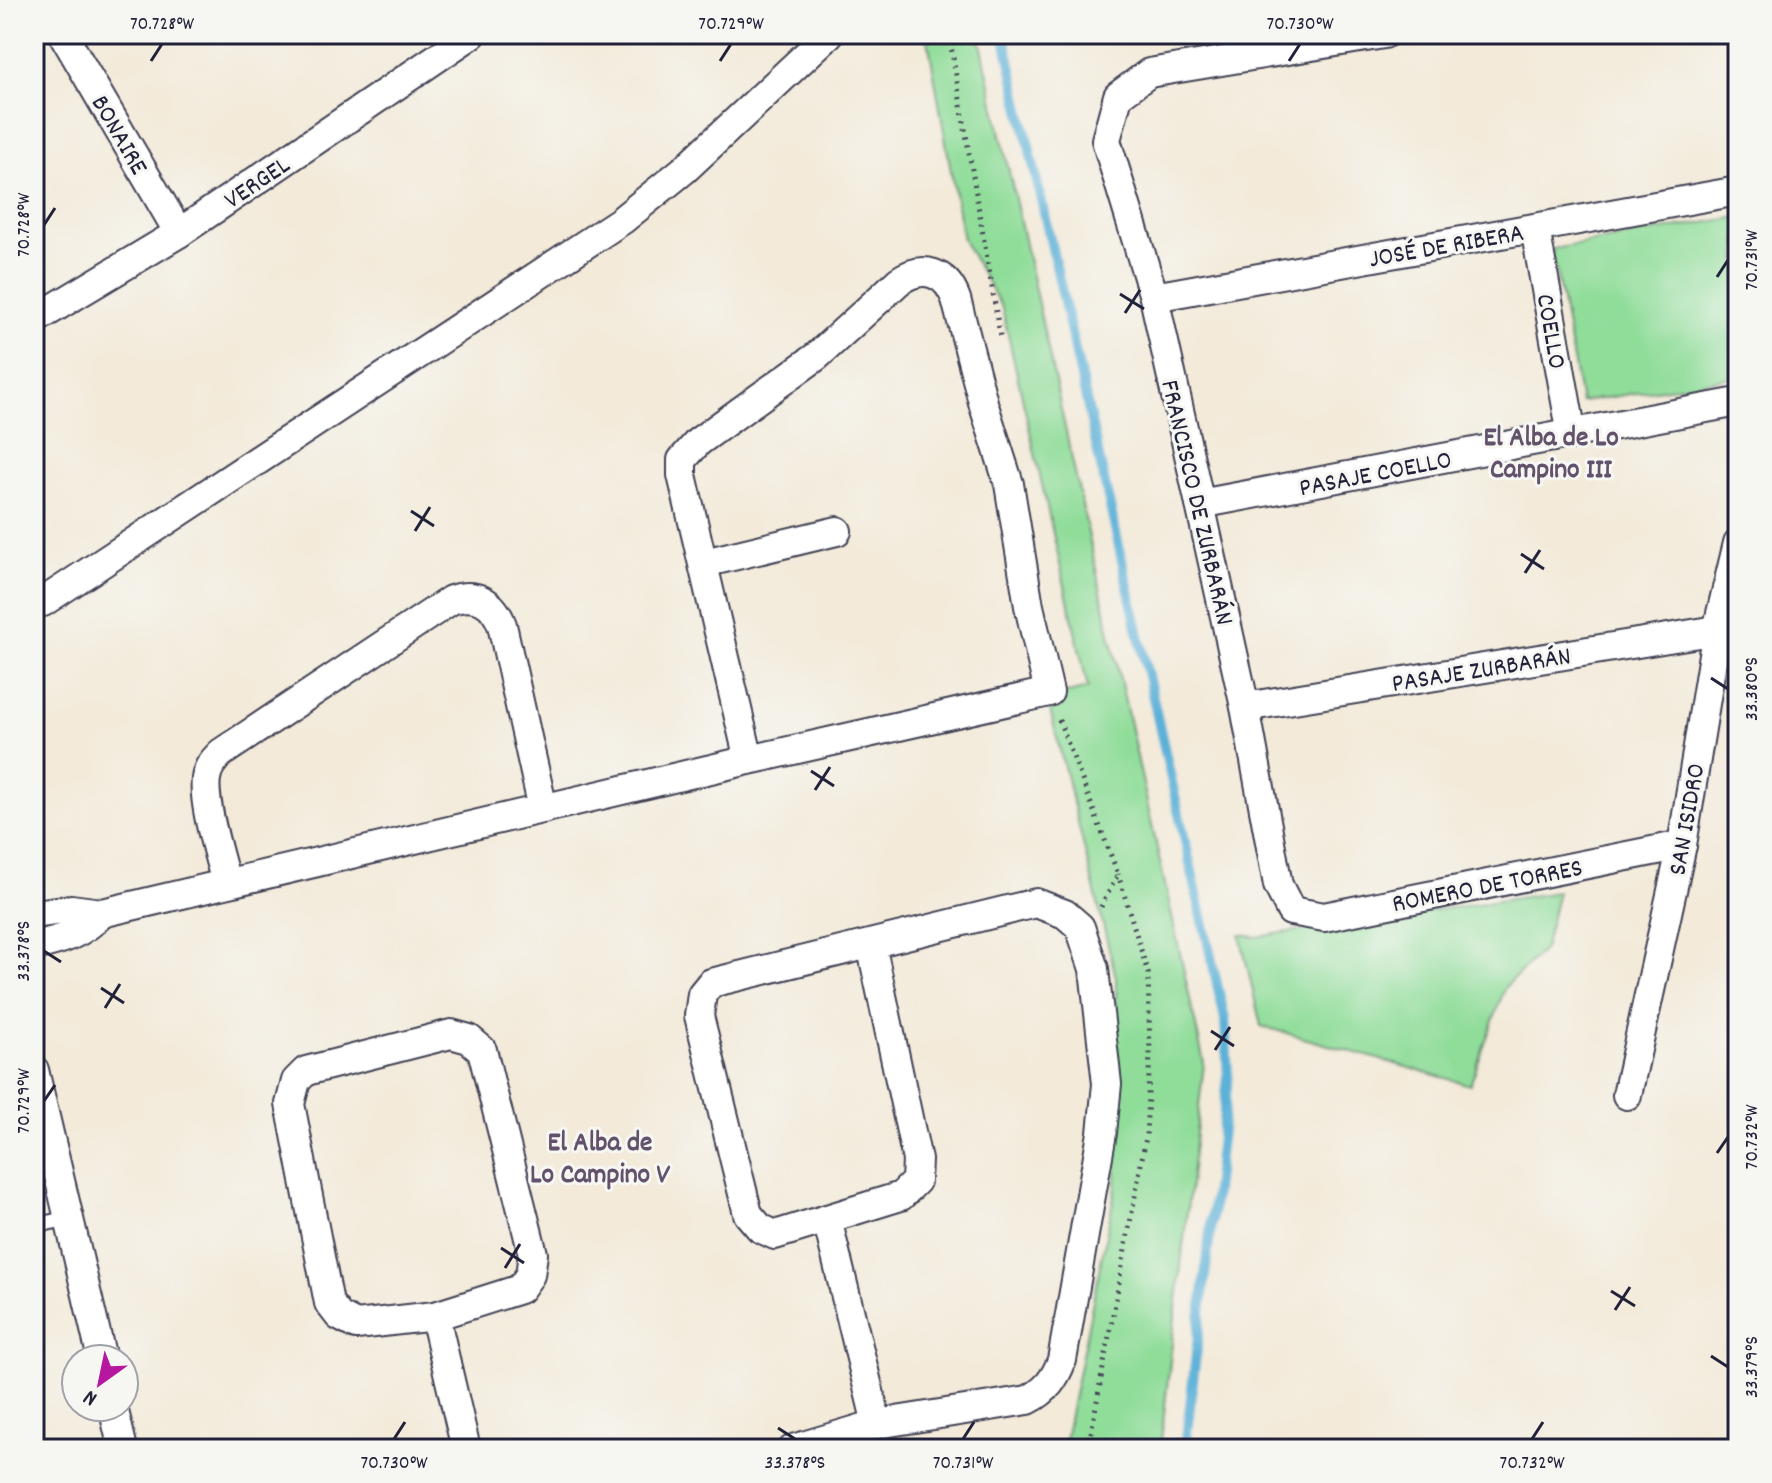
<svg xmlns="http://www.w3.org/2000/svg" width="1772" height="1483" font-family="Dekko,sans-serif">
<rect width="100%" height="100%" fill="#f6f6f2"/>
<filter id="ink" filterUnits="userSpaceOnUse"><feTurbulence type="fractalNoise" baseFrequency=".0125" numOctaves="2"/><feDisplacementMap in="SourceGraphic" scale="16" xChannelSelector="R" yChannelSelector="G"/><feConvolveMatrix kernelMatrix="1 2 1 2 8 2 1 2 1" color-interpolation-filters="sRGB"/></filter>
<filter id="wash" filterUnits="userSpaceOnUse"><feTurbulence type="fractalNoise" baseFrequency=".006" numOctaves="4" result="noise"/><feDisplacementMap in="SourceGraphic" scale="32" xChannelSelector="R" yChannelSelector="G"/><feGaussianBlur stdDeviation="1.8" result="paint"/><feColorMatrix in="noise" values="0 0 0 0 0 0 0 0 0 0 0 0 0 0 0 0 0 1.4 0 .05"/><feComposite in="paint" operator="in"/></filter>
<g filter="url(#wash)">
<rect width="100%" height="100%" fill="#f3ead9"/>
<g fill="#90dd9a" stroke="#59806a" stroke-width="2">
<polygon points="927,34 979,34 1204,1063 1160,1449 1063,1449 1116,1187 1116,977 1047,698 1088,688 1002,308 963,240"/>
<polygon points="1738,217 1735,377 1581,402 1552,249"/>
<polygon points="1558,892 1544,949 1505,987 1470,1085 1261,1026 1240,935 1256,937"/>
</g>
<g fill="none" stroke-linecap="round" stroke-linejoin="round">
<polyline stroke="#5bb1d8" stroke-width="10" points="1004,34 1225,1019 1228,1078 1185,1449"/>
</g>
</g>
<g filter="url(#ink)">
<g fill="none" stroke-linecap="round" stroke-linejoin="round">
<g stroke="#414053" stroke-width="18">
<polyline id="lane" points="34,1226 69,1218"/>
</g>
<g stroke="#414053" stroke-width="32">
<g id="street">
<polyline points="63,34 179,233"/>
<polyline points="1384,34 1149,73 1118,96 1106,140 1154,297 1245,707 1278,885 1291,911 1324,917 1682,845"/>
<polyline points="1535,228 1572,435"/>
<polyline points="1154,297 1738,191"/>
<polyline points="34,320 179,233 472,34"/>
<polyline points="1200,504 1738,402"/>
<polyline points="704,563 837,531"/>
<polyline points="34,604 43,602 622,220 685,169 829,34"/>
<polyline points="1245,707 1717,630"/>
<path d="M226 883C220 858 200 797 207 774 209 765 215 759 221 753L451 600C476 592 493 601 502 625L543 809"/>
<path d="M34 914 71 909 102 913 749 760 1049 692 1029 606 1009 484 984 406 956 299C946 272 923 264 899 281L817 356 698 442 682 460V475L749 760"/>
<path d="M34 946C62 940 82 934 102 913"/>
<polygon points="451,1034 469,1039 482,1050 533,1254 530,1275 520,1289 435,1316 356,1325 339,1316 329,1303 290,1104 296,1081 306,1071"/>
<polyline points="34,1070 102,1359"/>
<polyline points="1627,1095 1682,845 1717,630 1738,543"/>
<polyline points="827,1219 877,1424"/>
<polyline points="435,1316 466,1449"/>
<polyline points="113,1407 123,1449"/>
<path d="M793 1449 877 1424 1028 1400C1046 1391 1055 1379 1062 1360L1102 1133 1107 1084 1094 969 1080 927 1065 914 1036 903 711 983 702 994 699 1016 748 1214 760 1228 775 1235 901 1196 916 1181 917 1160 871 944"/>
</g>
</g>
<g stroke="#414053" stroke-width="5" stroke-dasharray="2 6" stroke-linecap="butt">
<polyline points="949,34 1001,341"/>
<polyline points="1059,720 1118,874 1101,907"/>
<polyline points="1088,1449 1146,1137 1150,1053 1148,973 1118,874"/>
</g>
<use href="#lane" stroke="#fff" stroke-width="14"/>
<use href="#street" stroke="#fff" stroke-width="28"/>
</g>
</g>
<path fill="none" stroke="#22223b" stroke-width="3" d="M151 61 162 44M720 61 731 44M1289 61 1300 44M44 225 55 208M1717 277 1728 260M1120 294 1144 309M1125 313 1140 290M411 511 434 526M415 531 430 507M1521 554 1544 569M1525 573 1540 550M1711 678 1728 689M811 771 834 786M815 790 830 767M44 951 61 962M101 988 124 1003M105 1008 120 984M1211 1031 1234 1046M1215 1050 1230 1027M44 1101 55 1085M1717 1153 1728 1137M501 1248 524 1263M505 1268 520 1244M1611 1291 1635 1306M1615 1310 1630 1287M1711 1356 1728 1367M778 1428 795 1439M394 1439 405 1422M963 1439 974 1422M1532 1439 1543 1422"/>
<g text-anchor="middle" stroke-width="6" stroke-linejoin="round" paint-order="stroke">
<g font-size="26" fill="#22223b" stroke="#f6f6f2">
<text transform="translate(121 134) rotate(60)" y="9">BONAIRE</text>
<text transform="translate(256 181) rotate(-34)" y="9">VERGEL</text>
<text transform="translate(1446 244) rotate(-10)" y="9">JOSÉ DE RIBERA</text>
<text transform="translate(1553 331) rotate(80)" y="9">COELLO</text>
<text transform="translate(1375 472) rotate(-11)" y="9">PASAJE COELLO</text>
<text transform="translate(1199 502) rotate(77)" y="9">FRANCISCO DE ZURBARÁN</text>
<text transform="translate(1481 668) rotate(-9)" y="9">PASAJE ZURBARÁN</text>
<text transform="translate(1685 819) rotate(-80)" y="9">SAN ISIDRO</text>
<text transform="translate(1487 884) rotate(-11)" y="9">ROMERO DE TORRES</text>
</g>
<g font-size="28" font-weight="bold" fill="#62526b" stroke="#f6f6f2">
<text x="1551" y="445">El Alba de Lo<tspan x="1551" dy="32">Campino III</tspan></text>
<text x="600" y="1150">El Alba de<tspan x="600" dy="32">Lo Campino V</tspan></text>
</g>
</g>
<rect width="1772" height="1483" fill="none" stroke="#f6f6f2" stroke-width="88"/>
<g transform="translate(100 1383) rotate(213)"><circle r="38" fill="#f6f6f2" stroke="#a1a1a9" stroke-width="2"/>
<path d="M0-6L14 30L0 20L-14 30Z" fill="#b5179e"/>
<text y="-12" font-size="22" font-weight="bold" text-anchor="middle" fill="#22223b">N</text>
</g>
<rect x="44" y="44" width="1684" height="1395" fill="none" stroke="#22223b" stroke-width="3"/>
<g font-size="20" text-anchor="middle" fill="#22223b">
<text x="162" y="29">70.728°W</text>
<text x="731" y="29">70.729°W</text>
<text x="1300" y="29">70.730°W</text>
<text transform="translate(22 225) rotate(-90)" y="7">70.728°W</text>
<text transform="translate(1750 260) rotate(-90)" y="7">70.731°W</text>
<text transform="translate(1750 689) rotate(-90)" y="7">33.380°S</text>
<text transform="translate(22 951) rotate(-90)" y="7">33.378°S</text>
<text transform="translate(22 1101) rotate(-90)" y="7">70.729°W</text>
<text transform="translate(1750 1137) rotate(-90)" y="7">70.732°W</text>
<text transform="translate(1750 1367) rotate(-90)" y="7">33.379°S</text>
<text x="394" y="1468">70.730°W</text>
<text x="795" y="1468">33.378°S</text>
<text x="963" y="1468">70.731°W</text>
<text x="1532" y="1468">70.732°W</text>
</g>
</svg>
